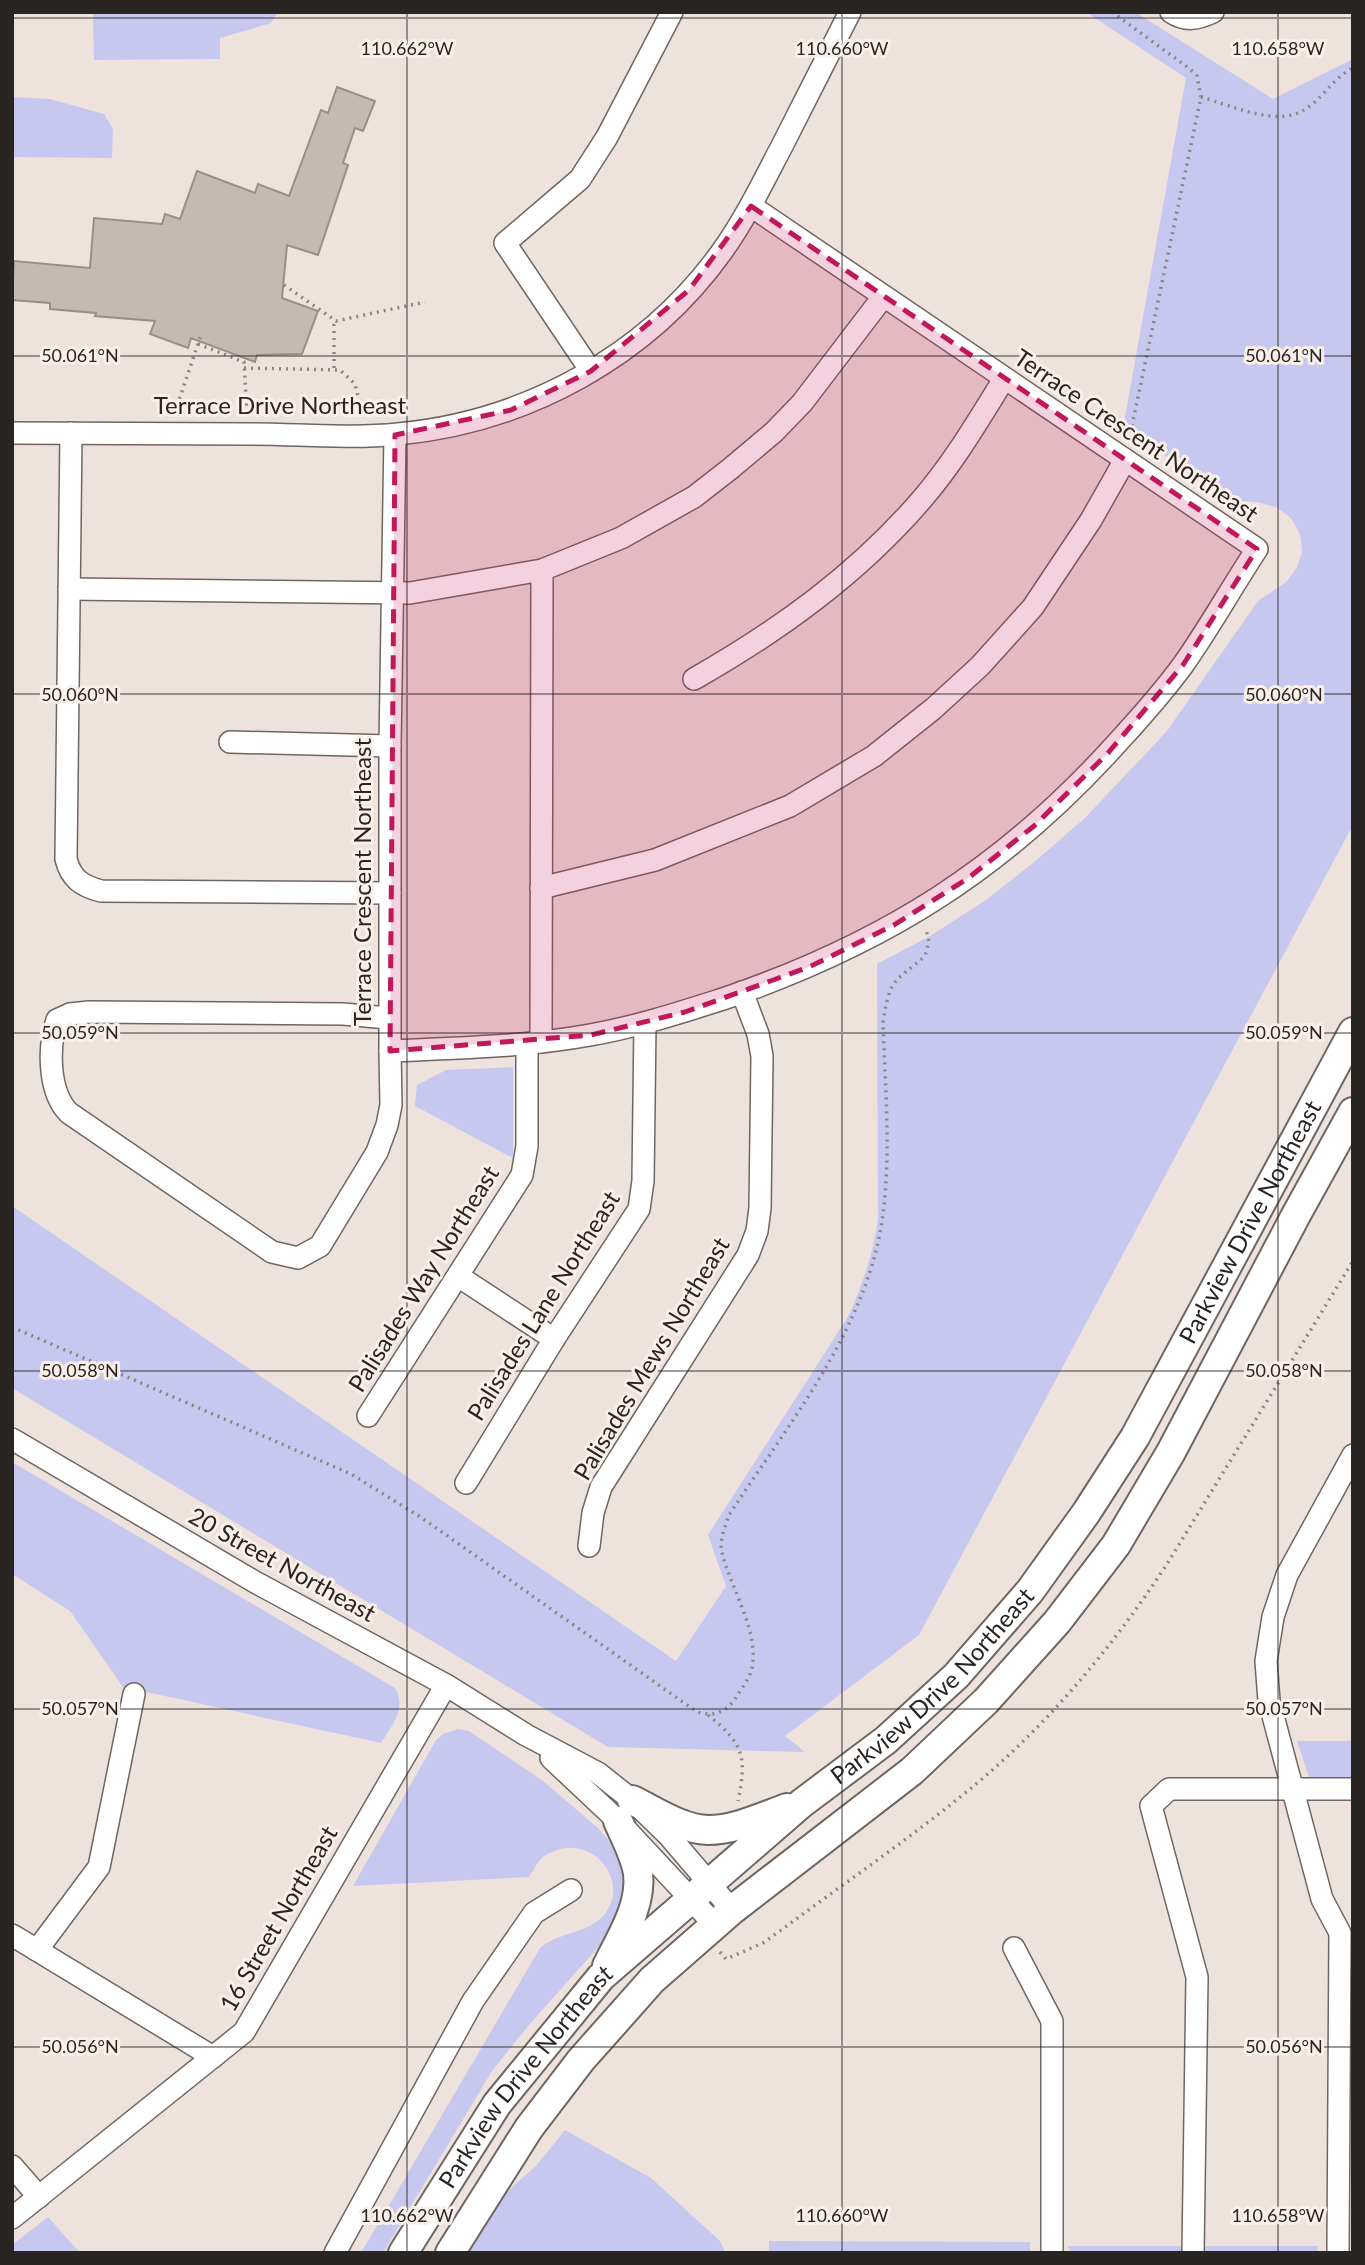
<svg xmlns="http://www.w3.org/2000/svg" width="1365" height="2265" font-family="Lato,sans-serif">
<rect width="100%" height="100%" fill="#eee2dc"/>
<g fill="#c7c8f0">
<polygon points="93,12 278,12 271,23 220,38 220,59 94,60"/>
<path d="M1086 12H1135L1273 99 1353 59V825L919 1635 785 1736 805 1752 608 1747 12 1388V1206L676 1661 726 1586 708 1535 849 1315C863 1283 873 1254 878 1219L877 964 930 936 986 900 1033 863 1085 818 1167 731 1258 601 1286 582 1297 568 1302 551 1300 534 1291 518 1276 507 1257 502 1233 501 1123 428 1186 78Z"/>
<polygon points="12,97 50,99 104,114 113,129 112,158 12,157"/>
<polygon points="513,1067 513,1158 415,1106 417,1085 446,1070"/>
<path d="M12 1462 395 1688C407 1709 392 1725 381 1743L123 1687 70 1611 12 1574Z"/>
<path d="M458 1729 469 1731 543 1781 598 1828 619 1852 629 1894 609 1935 529 2025 492 2071 383 2253H361L540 1948C558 1932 586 1934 602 1917 633 1884 594 1835 555 1851 550 1853 544 1855 541 1859 536 1864 533 1871 529 1877L353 1886 436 1740 443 1734Z"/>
<polygon points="1297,1741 1353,1741 1353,1777 1309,1777"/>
<polygon points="565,2130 651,2178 720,2241 726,2253 468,2253 504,2194 536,2166"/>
<polygon points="48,2217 80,2253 12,2253 12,2245"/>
<polygon points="769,2241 1030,2242 1030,2253 769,2253"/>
<polygon points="1068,2246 1318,2246 1317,2253 1070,2253"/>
</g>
<polygon fill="#c5b9b3" stroke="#998e88" stroke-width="2" points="337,87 375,101 363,131 355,128 343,163 348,165 318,255 287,245 282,298 318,311 302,354 257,355 255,362 191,338 188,348 150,334 155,321 95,316 96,313 50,309 50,303 12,300 14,261 90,268 94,218 162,224 165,214 180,219 197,171 255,193 258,184 289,196 321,110 328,113"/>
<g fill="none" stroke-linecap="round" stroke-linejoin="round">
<g stroke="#706661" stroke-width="24">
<g id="minor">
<path d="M1171 12C1186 22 1198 19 1213 12"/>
<polyline points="591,371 505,243 580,179 607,137 672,12"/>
<path d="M12 433C92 433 171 434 250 434 297 434 352 439 398 434 526 422 648 356 723 250 747 216 764 180 783 144 805 100 828 56 850 12"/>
<path d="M71 433 66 859C71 879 82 886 101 891L390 893"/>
<path d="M395 435 390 746V1051C457 1048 524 1047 590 1035 636 1027 679 1013 723 999 884 944 1004 869 1118 742 1141 717 1163 692 1183 665 1209 628 1232 587 1257 549L751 206"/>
<polyline points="69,589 410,593 542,570 621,538 694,497 730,469 774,432 802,403 883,297"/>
<path d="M694 679C780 630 859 573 923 498 954 462 979 419 1004 379"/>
<polyline points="230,742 390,746"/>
<polyline points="541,888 655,860 790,806 874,756 933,709 980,666 1033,607 1091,520 1125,460"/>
<path d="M388 1018 343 1014 89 1012 70 1014 57 1020C48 1047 48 1092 69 1113L272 1252 298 1258 320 1246 377 1152 387 1125 391 1105 390 1051"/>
<polyline points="541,1042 542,570"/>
<polyline points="458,1276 554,1339"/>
<polyline points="368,1416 522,1175 527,1146 527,1044"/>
<polyline points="12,1439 255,1582 446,1685 526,1735 598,1773 632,1800 669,1836 732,1910"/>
<polyline points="466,1483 554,1339 639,1209 643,1181 645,1023"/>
<polyline points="589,1546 593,1513 601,1487 748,1255 757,1231 760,1208 762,1056 758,1034 742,992"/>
<polyline points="551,1758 618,1821 715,1925"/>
<polyline points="12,1935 213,2057"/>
<polyline points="1014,1948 1052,2021 1052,2253"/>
<polyline points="37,1950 99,1867 134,1694"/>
<polyline points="12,2166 39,2197"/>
<polyline points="12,2218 244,2032 446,1685"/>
<polyline points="335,2253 473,2001 534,1913 571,1890"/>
<polyline points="1193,2253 1197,1977 1151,1806 1169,1789 1353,1789"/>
<polyline points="1338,2253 1340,1933 1322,1899 1269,1701 1266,1661 1273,1617 1287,1575 1353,1455"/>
</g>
</g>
<g stroke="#706661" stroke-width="32">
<g id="major">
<path d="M632 1800C655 1811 681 1829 708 1830 735 1830 762 1817 787 1808"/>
<path d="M607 1966C621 1937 642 1906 638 1873 635 1855 625 1837 618 1821"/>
<path id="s1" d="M403 2253 497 2104 601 1977 802 1803 886 1740 956 1676 1030 1591 1086 1513 1135 1437 1353 1032"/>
<polyline points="450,2253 529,2128 581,2060 652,1980 732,1910 912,1771 986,1701 1057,1622 1116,1545 1171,1452 1296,1215 1353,1112"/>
</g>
</g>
<g stroke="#8d8581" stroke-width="3.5" stroke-dasharray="2 5" stroke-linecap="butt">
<polyline points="1112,12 1190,69 1197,76 1201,97 1129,440"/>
<path d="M1201 97C1231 105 1279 129 1307 108 1325 96 1332 79 1353 68"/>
<polyline points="284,285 336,321 425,302"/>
<polyline points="198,344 244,362 247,413"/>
<polyline points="244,368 340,370 355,384 362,413"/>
<polyline points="334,368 334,325 336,321"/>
<polyline points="175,412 201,335"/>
<path d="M12 1327 351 1474 422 1518 697 1712C715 1717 727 1712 737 1696 742 1688 748 1680 751 1672 762 1636 730 1587 722 1552 719 1540 725 1527 729 1515 789 1423 869 1326 883 1214 891 1152 885 1084 883 1022 890 977 894 983 925 956L929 941 926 930"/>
<path d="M708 1715C744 1744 747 1757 738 1801"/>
<path d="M720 1952 726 1959 763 1943 784 1928C842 1885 903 1843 959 1798 1041 1733 1110 1651 1167 1564L1353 1261"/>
</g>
<use href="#minor" stroke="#fff" stroke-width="21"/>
<use href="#major" stroke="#fff" stroke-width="28"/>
</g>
<path fill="#c2185b" fill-opacity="0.2" stroke="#c2185b" stroke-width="5" stroke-dasharray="14 9" stroke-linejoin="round" d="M751 206 1257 549 1183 665 1108 753 1034 826 967 879 894 925 809 967 685 1012 591 1035 390 1051 395 435 511 410 591 371 689 290Z"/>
<path fill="none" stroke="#292523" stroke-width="2" stroke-opacity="0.45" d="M407 12V2253M842 12V2253M1278 12V2253M12 18H1353M12 356H1353M12 694H1353M12 1033H1353M12 1371H1353M12 1709H1353M12 2047H1353"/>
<g text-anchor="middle" stroke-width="6" stroke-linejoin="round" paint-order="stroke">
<g font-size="24" fill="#292523" stroke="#fbefe9">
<text x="280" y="414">Terrace Drive Northeast</text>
<text transform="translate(1136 436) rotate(34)" y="8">Terrace Crescent Northeast</text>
<text transform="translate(363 882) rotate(-90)" y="8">Terrace Crescent Northeast</text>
<text dy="8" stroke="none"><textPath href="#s1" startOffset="1349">Parkview Drive Northeast</textPath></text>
<text transform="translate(424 1279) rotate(-58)" y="8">Palisades Way Northeast</text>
<text transform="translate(544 1306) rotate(-58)" y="8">Palisades Lane Northeast</text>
<text transform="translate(652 1359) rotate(-59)" y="8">Palisades Mews Northeast</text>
<text transform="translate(282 1565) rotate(29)" y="8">20 Street Northeast</text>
<text dy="8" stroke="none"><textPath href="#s1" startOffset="782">Parkview Drive Northeast</textPath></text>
<text transform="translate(279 1919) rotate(-60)" y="8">16 Street Northeast</text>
<text dy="8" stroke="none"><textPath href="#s1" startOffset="215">Parkview Drive Northeast</textPath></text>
</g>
</g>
<g font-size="18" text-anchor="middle" fill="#292523" stroke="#fbefe9" stroke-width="6" stroke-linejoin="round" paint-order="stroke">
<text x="407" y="55">110.662°W</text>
<text x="842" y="55">110.660°W</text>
<text x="1278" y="55">110.658°W</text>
<text x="80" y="362">50.061°N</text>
<text x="1284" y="362">50.061°N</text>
<text x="80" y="701">50.060°N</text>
<text x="1284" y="701">50.060°N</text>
<text x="80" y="1039">50.059°N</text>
<text x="1284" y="1039">50.059°N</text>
<text x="80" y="1377">50.058°N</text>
<text x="1284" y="1377">50.058°N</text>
<text x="80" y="1715">50.057°N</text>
<text x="1284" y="1715">50.057°N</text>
<text x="80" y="2053">50.056°N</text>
<text x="1284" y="2053">50.056°N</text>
<text x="407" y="2222">110.662°W</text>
<text x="842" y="2222">110.660°W</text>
<text x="1278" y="2222">110.658°W</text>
</g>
<rect width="1365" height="2265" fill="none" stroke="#292523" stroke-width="28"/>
</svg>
